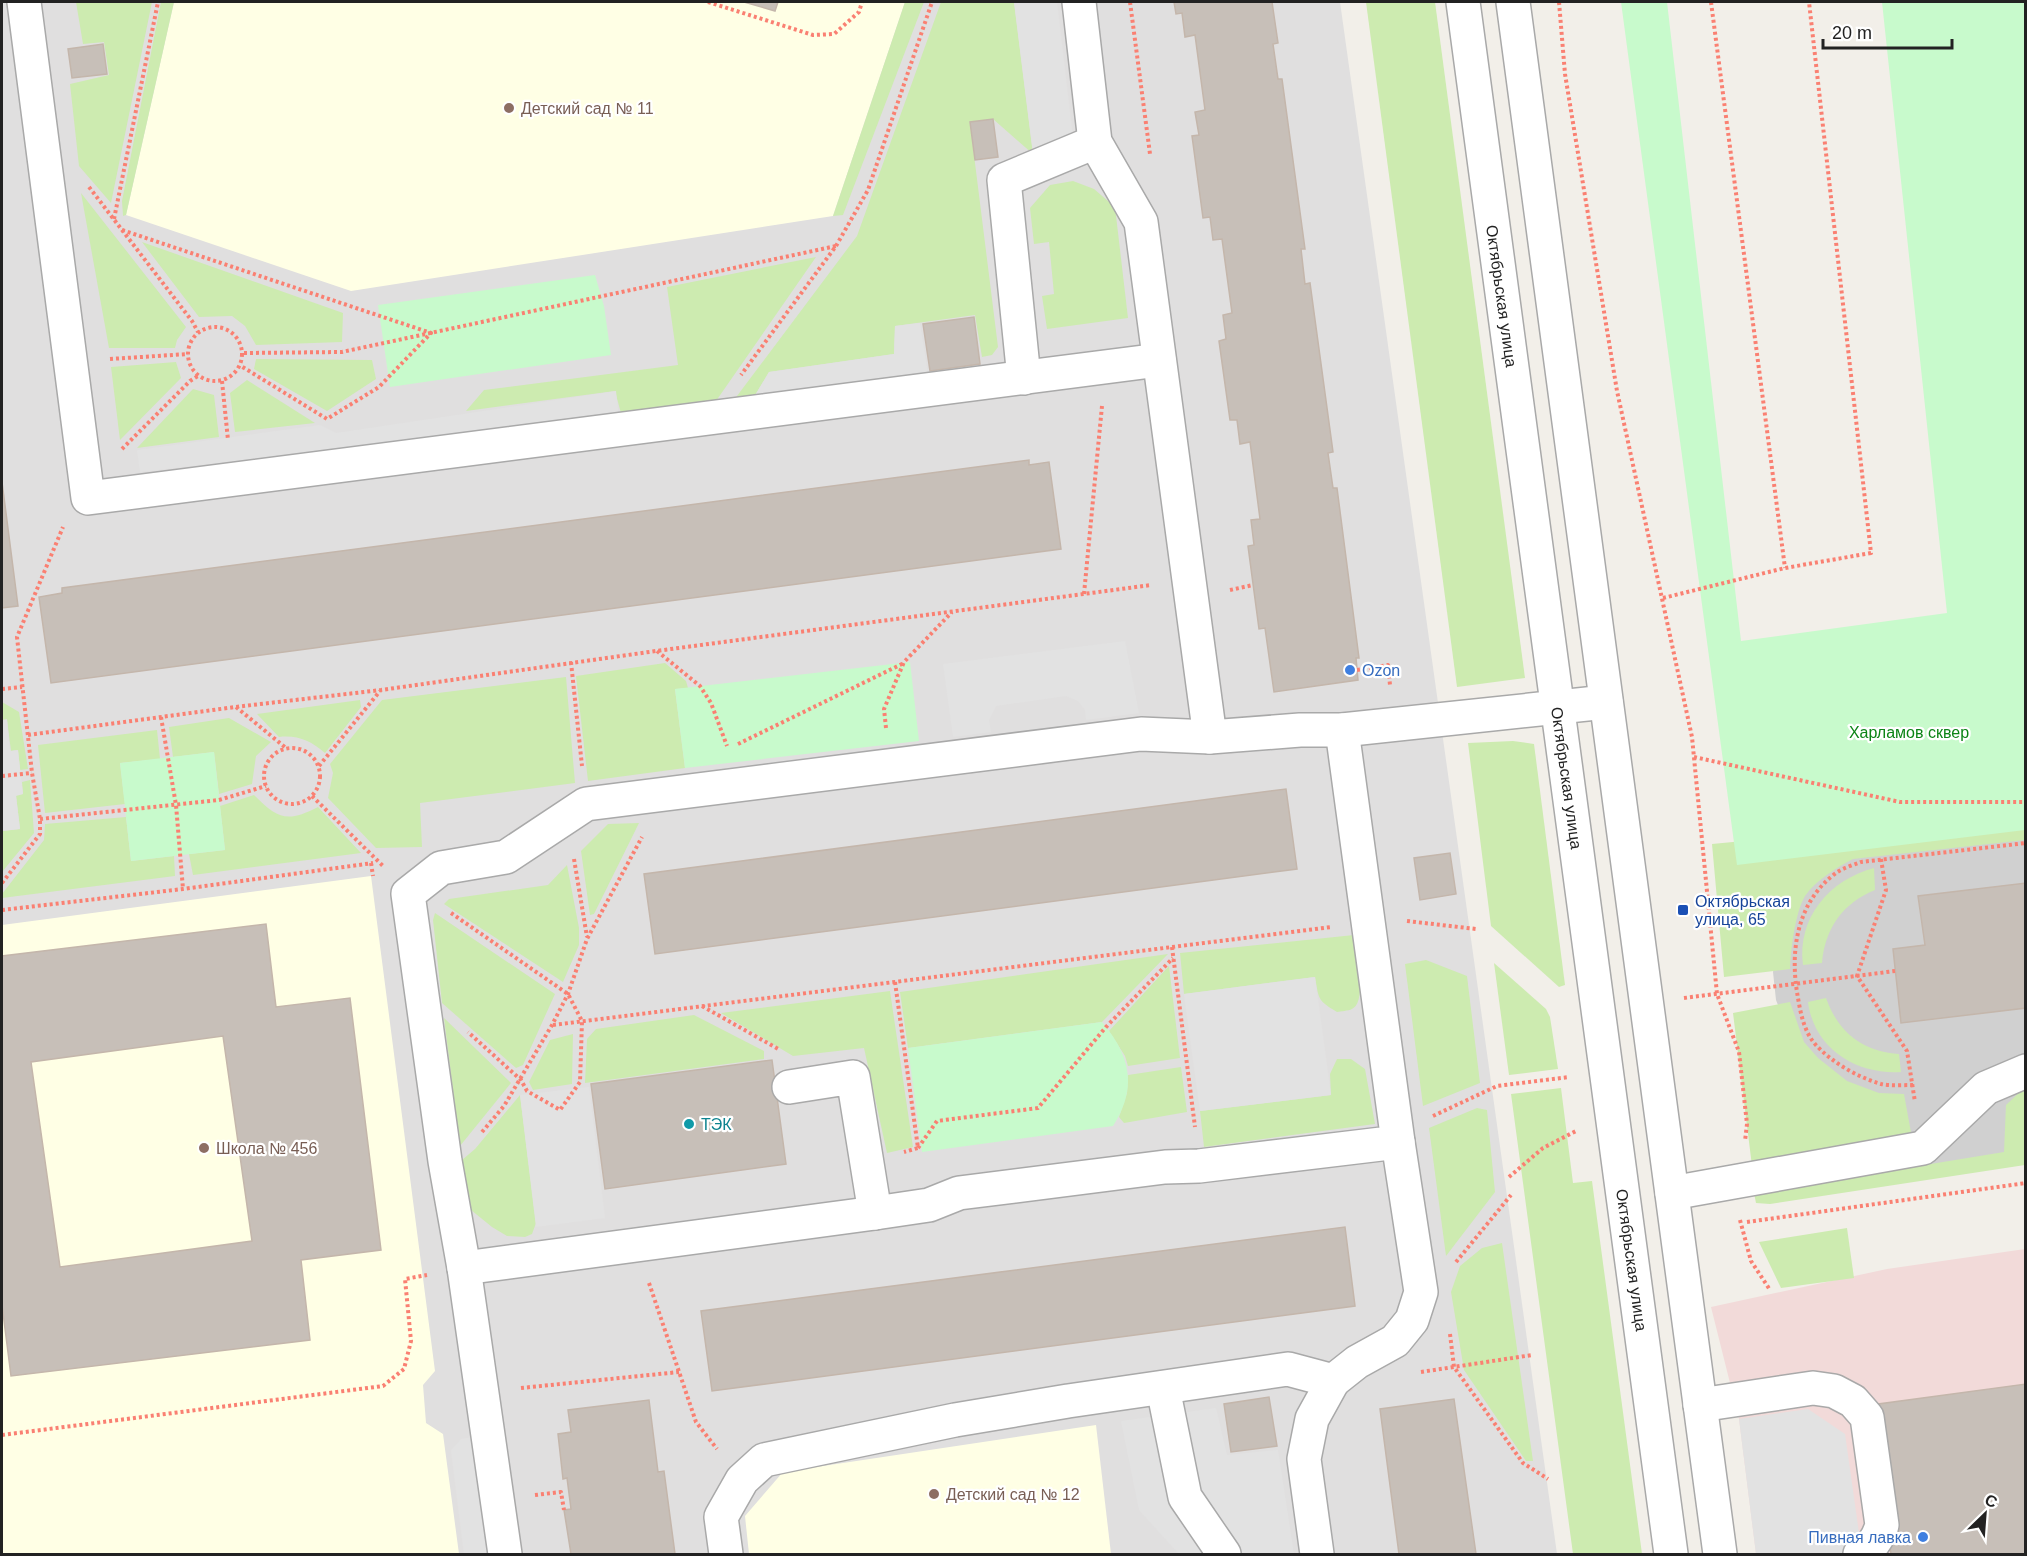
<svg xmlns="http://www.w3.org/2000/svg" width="2027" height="1556" font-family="Arial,sans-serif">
<rect width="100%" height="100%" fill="#f2efe9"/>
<polygon fill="#e0dfdf" points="2,2 1340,2 1557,1554 2,1554"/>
<polygon fill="#f2dad9" points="2025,1249 2025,1554 1756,1554 1739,1419 1711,1307 1887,1269"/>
<g fill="#ffffe5">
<polygon points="174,2 905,2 833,216 351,291 126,215"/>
<polygon points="371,876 435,1371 423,1385 426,1423 443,1434 459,1554 2,1554 2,925"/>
<polygon points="1096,1425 1111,1554 749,1554 745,1516 783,1472"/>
</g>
<polygon fill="#d0d0d0" points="2025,830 2026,1096 2013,1159 1760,1199 1849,1085 1824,1067 1787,1028 1776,1000 1773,972 1780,933 1791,902 1836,854"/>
<g fill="#cdebb0">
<polygon points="76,2 152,2 111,203 79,166 70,84 109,75 104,42 83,44"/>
<polygon points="161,2 174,2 126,215 123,216 122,201"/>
<polygon points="905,2 924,2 843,215 833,216"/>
<polygon points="941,2 1014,2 1033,154 993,119 970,123 998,347 992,355 982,357 975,315 895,326 894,354 769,372 754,397 734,400 857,236"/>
<polygon points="1366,2 1435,2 1525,678 1457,687"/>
<polygon points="1073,181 1094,189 1115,207 1128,318 1047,329 1042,296 1054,294 1049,242 1034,244 1030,208 1050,185"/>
<polygon points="81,193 186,327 177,340 175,348 109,348"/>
<polygon points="142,242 343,313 342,342 256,345 245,326 232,316 199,317"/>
<polygon points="816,257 716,401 622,417 615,391 466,411 484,390 678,365 667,287"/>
<polygon points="256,359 372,360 376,379 327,411 254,369"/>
<polygon points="176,362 181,378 120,440 111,367"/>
<polygon points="247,380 315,423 235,432 230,393"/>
<polygon points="193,389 214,395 219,437 137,448"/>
<polygon points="665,663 686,681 688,688 675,689 685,768 588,781 576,676"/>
<polygon points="566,677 575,783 420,803 422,847 376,848 328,798 333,773 330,764 382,700"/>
<path d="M360 700 361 707 325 753C311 741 298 735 279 737L257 714Z"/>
<polygon points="2,702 19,712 28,769 20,770 18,750 11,751 7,720 2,720"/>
<polygon points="229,718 271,742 256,756 252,784 219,794 214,752 173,757 169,727"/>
<polygon points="157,730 160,759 120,763 125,804 45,813 38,745"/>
<polygon points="1513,741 1534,744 1565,985 1559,987 1491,926 1468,743"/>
<polygon points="30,780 34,833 2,872 2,831 20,829 16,795 23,794 22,782"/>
<path d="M254 795C278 819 287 823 318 807L361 853 193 875 189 854 225 850 220 806Z"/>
<path d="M2025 816V840L1853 859C1836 868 1816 880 1805 896 1795 913 1791 949 1790 969L1724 977 1712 844 1837 832Z"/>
<polygon points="126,817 131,861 174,856 175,876 2,898 2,894 44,840 45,824"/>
<polygon points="639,823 594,914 590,915 581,851 608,824"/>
<polygon points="567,865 579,928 579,945 563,982 444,904 449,899 548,885"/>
<path d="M1874 868 1875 890C1843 903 1825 928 1822 963L1803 965C1797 918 1829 880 1874 868Z"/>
<polygon points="435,913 555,994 523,1065 516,1068 442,1003 433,920"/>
<path d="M1354 935C1356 951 1368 1001 1352 1009 1348 1011 1341 1011 1337 1012 1317 1000 1319 999 1315 977L1184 994 1180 953Z"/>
<polygon points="1168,954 1102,1022 908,1048 900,992"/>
<polygon points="1426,960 1467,976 1480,1083 1423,1106 1405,964"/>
<polygon points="1494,963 1546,1009 1550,1017 1558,1069 1509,1075"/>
<polygon points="1169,966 1180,1058 1128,1066 1125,1056 1109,1031"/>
<polygon points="890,991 913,1147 887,1153 864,1048 793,1056 721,1013"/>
<path d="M1826 998C1838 1032 1863 1052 1899 1054L1901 1072C1857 1075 1814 1049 1808 1002Z"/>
<polygon points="1790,1002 1804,1042 1818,1058 1847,1081 1879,1093 1904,1094 1912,1138 1752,1166 1733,1013"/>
<polygon points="694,1015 764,1051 764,1059 585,1083 587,1039 596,1029"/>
<polygon points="444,1018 511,1083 460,1146"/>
<polygon points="573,1034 572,1084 533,1090 529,1082 550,1040"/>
<polygon points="1337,1059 1351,1059 1365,1069 1375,1124 1204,1147 1200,1111 1331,1095 1330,1074"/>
<polygon points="1181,1067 1187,1112 1124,1123 1119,1117 1127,1093 1128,1075"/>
<polygon points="2025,1087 2025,1165 1770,1204 1756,1203 1754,1193 2004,1152 2006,1105"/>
<polygon points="1561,1088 1573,1183 1592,1181 1642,1554 1573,1554 1511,1094"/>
<polygon points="520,1095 536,1223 532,1234 525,1237 507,1236 492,1227 471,1210 462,1160 475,1149"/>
<polygon points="1477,1108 1487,1110 1495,1192 1446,1256 1429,1128"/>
<polygon points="1847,1228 1854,1278 1781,1288 1759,1242"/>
<polygon points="1502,1243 1533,1461 1526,1461 1464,1370 1451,1292 1460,1266 1482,1248"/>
</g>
<g fill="#c8facc">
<polygon points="1621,2 1667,2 1741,641 1947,613 1882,2 2025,2 2025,830 1737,865"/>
<polygon points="595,275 604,306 611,355 390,387 378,305"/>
<polygon points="910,662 919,741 685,768 675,689"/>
<polygon points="214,752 225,850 131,861 120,763"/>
<path d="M1102 1022C1130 1055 1138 1087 1113 1126L922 1152 908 1048Z"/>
</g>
<g fill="#e2e2e2">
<polygon points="1014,2 1057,2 1073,138 1033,154"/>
<polygon points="920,323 928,374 754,397 769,372 894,354 895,326"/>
<polygon points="616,391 619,417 140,472 137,450 320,425 336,433"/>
<polygon points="1125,641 1139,713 1086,720 1085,710 1078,701 1066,696 996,706 989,720 991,732 953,737 943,664"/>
<polygon points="7,719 10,751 18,750 23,794 16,796 20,829 2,831 2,720"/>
<polygon points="1315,977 1331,1095 1200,1111 1184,994"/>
<polygon points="589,1087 605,1218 536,1227 520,1095"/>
<polygon points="1216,1408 1227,1455 1278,1450 1294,1554 1179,1554 1139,1510 1121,1421"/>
<polygon points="1808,1409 1845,1434 1862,1554 1756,1554 1739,1419"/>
<polygon points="479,1436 493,1554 464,1554 451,1450 461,1439"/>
</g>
<g fill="#c7bfb8" stroke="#c4b6ab" stroke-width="1.5" fill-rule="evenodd">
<polygon points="744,2 778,2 775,11"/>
<polygon points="1174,2 1272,2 1278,43 1273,44 1278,79 1282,79 1305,249 1301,249 1305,284 1310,283 1333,452 1328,453 1333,488 1337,488 1359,658 1356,658 1358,680 1274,692 1265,628 1259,629 1248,546 1254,545 1251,520 1260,519 1250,442 1240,444 1237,420 1230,420 1219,341 1226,339 1223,315 1232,313 1222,239 1213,240 1210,217 1203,218 1192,136 1199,135 1195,112 1205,110 1195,35 1185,37 1182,13 1176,14"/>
<polygon points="103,44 107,74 72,78 68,49"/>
<polygon points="993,119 998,157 975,160 970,122"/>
<polygon points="974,317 980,364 930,371 923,324"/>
<polygon points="1029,460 1029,465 1049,462 1061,549 51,683 39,597 62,593 62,588"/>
<polygon points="2,482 18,606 2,608"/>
<polygon points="1286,789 1297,869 655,954 644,874"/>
<polygon points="1450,853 1456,894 1420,900 1414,858"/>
<polygon points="2026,883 2026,1008 1901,1023 1893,949 1925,945 1918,896"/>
<path d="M266 924 276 1007 350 998 381 1250 301 1260 310 1340 11 1376 2 1305V956ZM223 1036 252 1241 60 1267 31 1062Z"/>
<polygon points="772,1060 786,1164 605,1189 591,1084"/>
<polygon points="1345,1227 1355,1306 712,1391 701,1311"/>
<polygon points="2026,1384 2026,1554 1891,1554 1871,1405"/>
<polygon points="1269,1397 1277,1446 1231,1452 1224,1404"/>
<polygon points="1454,1399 1476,1554 1399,1554 1380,1409"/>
<polygon points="649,1400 658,1472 664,1471 675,1554 571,1554 564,1510 571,1509 567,1478 563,1479 558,1434 571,1432 568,1410"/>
</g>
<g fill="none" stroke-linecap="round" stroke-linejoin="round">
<g stroke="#a9a9a9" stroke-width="36">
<g id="minor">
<polyline points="24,2 88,498 1159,360"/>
<polyline points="1079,2 1095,142 1141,222 1210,737"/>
<polyline points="1463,2 1671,1554"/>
<polyline points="1513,2 1720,1554"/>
<polyline points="1024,378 1004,180 1095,142"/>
<polyline points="789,1087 853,1077 875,1213"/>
<polyline points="1672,1193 1923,1148 1986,1088 2026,1071"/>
<polyline points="464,1268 875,1213 929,1205 959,1193 1165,1167 1199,1166 1398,1142 1342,730"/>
<polyline points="1163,1388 1185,1497 1224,1554"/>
<path d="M1700 1405 1813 1388 1834 1391 1853 1401 1867 1417 1882 1525C1878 1539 1872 1547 1860 1554"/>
<polyline points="505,1554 464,1268 445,1161 408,894 441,868 506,857 586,804 1141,734 1210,737 1300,730 1342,730 1606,702"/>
<polyline points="726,1554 721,1517 742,1480 764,1460 955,1420 1068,1401 1288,1369 1333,1381 1357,1362 1395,1341 1412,1320 1421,1292 1398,1142"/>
<polyline points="1317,1554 1304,1459 1312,1419 1333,1381"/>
</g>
</g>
<g stroke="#fa8072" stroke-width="4" stroke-dasharray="3 3" stroke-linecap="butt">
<polyline points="708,2 813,35 834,34 859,12 862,2"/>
<polyline points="1130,2 1150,154"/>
<polyline points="1559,2 1565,74 1617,391 1692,737 1717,994 1739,1052 1747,1124 1745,1141"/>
<polyline points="1711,2 1785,568"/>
<polyline points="89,187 192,321 198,332"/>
<polyline points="114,219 158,2"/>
<polyline points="122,230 431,333 379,387 327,419 241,366"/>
<polyline points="836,246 868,190 932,2"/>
<circle cx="215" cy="354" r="27"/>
<polyline points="244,353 342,352 836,246 741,375"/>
<polyline points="110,359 188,354"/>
<polyline points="222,381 228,440"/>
<polyline points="122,449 190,381 198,376"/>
<polyline points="1230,590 1253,585"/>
<polyline points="1084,594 1102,406"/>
<polyline points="1663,598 1785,568 1871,553 1809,2"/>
<polyline points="657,651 700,686 711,703 727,746"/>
<polyline points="571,662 582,766"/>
<polyline points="1357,670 1388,665 1390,685"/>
<polyline points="2,689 22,687"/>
<polyline points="236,707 286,748"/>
<polyline points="161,717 176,805 183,889"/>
<polyline points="886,728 884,709 904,662 952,612"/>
<polyline points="28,735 235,707 381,690 656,651 1151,585"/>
<polyline points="738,744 904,663"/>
<circle cx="292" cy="776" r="28"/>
<polyline points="1694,757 1900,802 2026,802"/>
<polyline points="319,766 380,691"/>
<polyline points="2,776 32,773"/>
<polyline points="312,796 383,866"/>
<polyline points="40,819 219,800 266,786"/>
<polyline points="574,859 587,937"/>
<polyline points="1881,859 1886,890 1857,976 1907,1051 1915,1102"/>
<polyline points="371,863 373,876"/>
<polyline points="2,883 40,834 40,819 32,773 17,637 63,527"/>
<polyline points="2,910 183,889 373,863"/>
<polyline points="451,913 568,994 582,1021 580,1082 560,1110 527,1091 521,1080 468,1032"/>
<polyline points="1407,921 1476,929"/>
<polyline points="1172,947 1195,1127"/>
<polyline points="895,982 918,1148 904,1152"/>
<polyline points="1684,998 1895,971"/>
<polyline points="702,1006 780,1050"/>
<polyline points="553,1025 1331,927"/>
<path d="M1913 1085C1903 1085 1890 1086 1881 1084 1857 1077 1831 1062 1815 1044 1803 1030 1800 1010 1797 992 1790 948 1798 901 1836 873 1843 868 1853 865 1861 862L2026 843"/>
<polyline points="1433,1116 1497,1086 1569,1077"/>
<polyline points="482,1132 504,1106 552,1025 568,994 587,939 642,837"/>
<polyline points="918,1148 937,1121 1038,1108 1106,1027 1173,958"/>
<polyline points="1509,1177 1543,1148 1576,1131"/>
<polyline points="1740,1220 1751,1261 1770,1290"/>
<polyline points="1747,1222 2026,1183"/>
<polyline points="1456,1262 1511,1195"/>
<polyline points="649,1283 696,1422 717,1449"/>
<polyline points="1450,1334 1454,1367 1523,1463 1548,1479"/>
<polyline points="1421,1372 1532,1355"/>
<polyline points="521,1388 679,1372"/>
<polyline points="2,1435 383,1386 404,1369 411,1341 405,1279 427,1275"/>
<polyline points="535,1495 561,1492 564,1510"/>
</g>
<use href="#minor" stroke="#fff" stroke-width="33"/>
</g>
<g fill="#8d6e63" stroke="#fff" stroke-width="2">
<circle cx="509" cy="108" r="6"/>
<circle cx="204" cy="1148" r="6"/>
<circle cx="934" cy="1494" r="6"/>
</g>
<g fill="#3f7fe0" stroke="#fff" stroke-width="2">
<circle cx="1350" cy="670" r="6"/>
<circle cx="1923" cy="1537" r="6"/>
</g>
<rect fill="#1a4fb4" stroke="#fff" stroke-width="2" x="1677" y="904" width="12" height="12" rx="3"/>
<circle fill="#0f9aa8" stroke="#fff" stroke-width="2" cx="689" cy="1124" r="6"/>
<g text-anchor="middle" stroke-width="4.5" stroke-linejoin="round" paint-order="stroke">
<g font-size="16" fill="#785e54" stroke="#fff" text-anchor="start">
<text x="521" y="114">Детский сад № 11</text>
<text x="216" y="1154">Школа № 456</text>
<text x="946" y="1500">Детский сад № 12</text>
</g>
<g font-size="16" fill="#222" stroke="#fff">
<text transform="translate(1502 296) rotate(82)" y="6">Октябрьская улица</text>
<text transform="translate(1567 778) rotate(82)" y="6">Октябрьская улица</text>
<text transform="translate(1632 1260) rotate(82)" y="6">Октябрьская улица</text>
</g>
<g font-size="16" fill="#366cbe" stroke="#fff" text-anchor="start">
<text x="1362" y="676">Ozon</text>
<text x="1911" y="1543" text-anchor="end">Пивная лавка</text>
</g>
<g font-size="16" fill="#0c8416" stroke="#fff">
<text x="1909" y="738">Харламов сквер</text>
</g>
<g font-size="16" fill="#164399" stroke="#fff" text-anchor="start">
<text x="1695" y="907">Октябрьская<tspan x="1695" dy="18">улица, 65</tspan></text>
</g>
<g font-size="16" fill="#0d838f" stroke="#fff" text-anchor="start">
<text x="701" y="1130">ТЭК</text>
</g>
</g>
<rect width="2027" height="1556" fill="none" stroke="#222222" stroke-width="6"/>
<g transform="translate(1985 1514) rotate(25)" stroke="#ffffff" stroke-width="4.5" paint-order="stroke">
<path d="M0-4.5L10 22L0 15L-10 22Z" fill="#222222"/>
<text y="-9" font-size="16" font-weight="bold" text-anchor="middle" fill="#222222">С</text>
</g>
<path d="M1823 39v9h129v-9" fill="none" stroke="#222222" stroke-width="3"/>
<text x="1832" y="39" font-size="18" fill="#222222" stroke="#ffffff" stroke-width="4.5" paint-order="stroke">20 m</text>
</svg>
